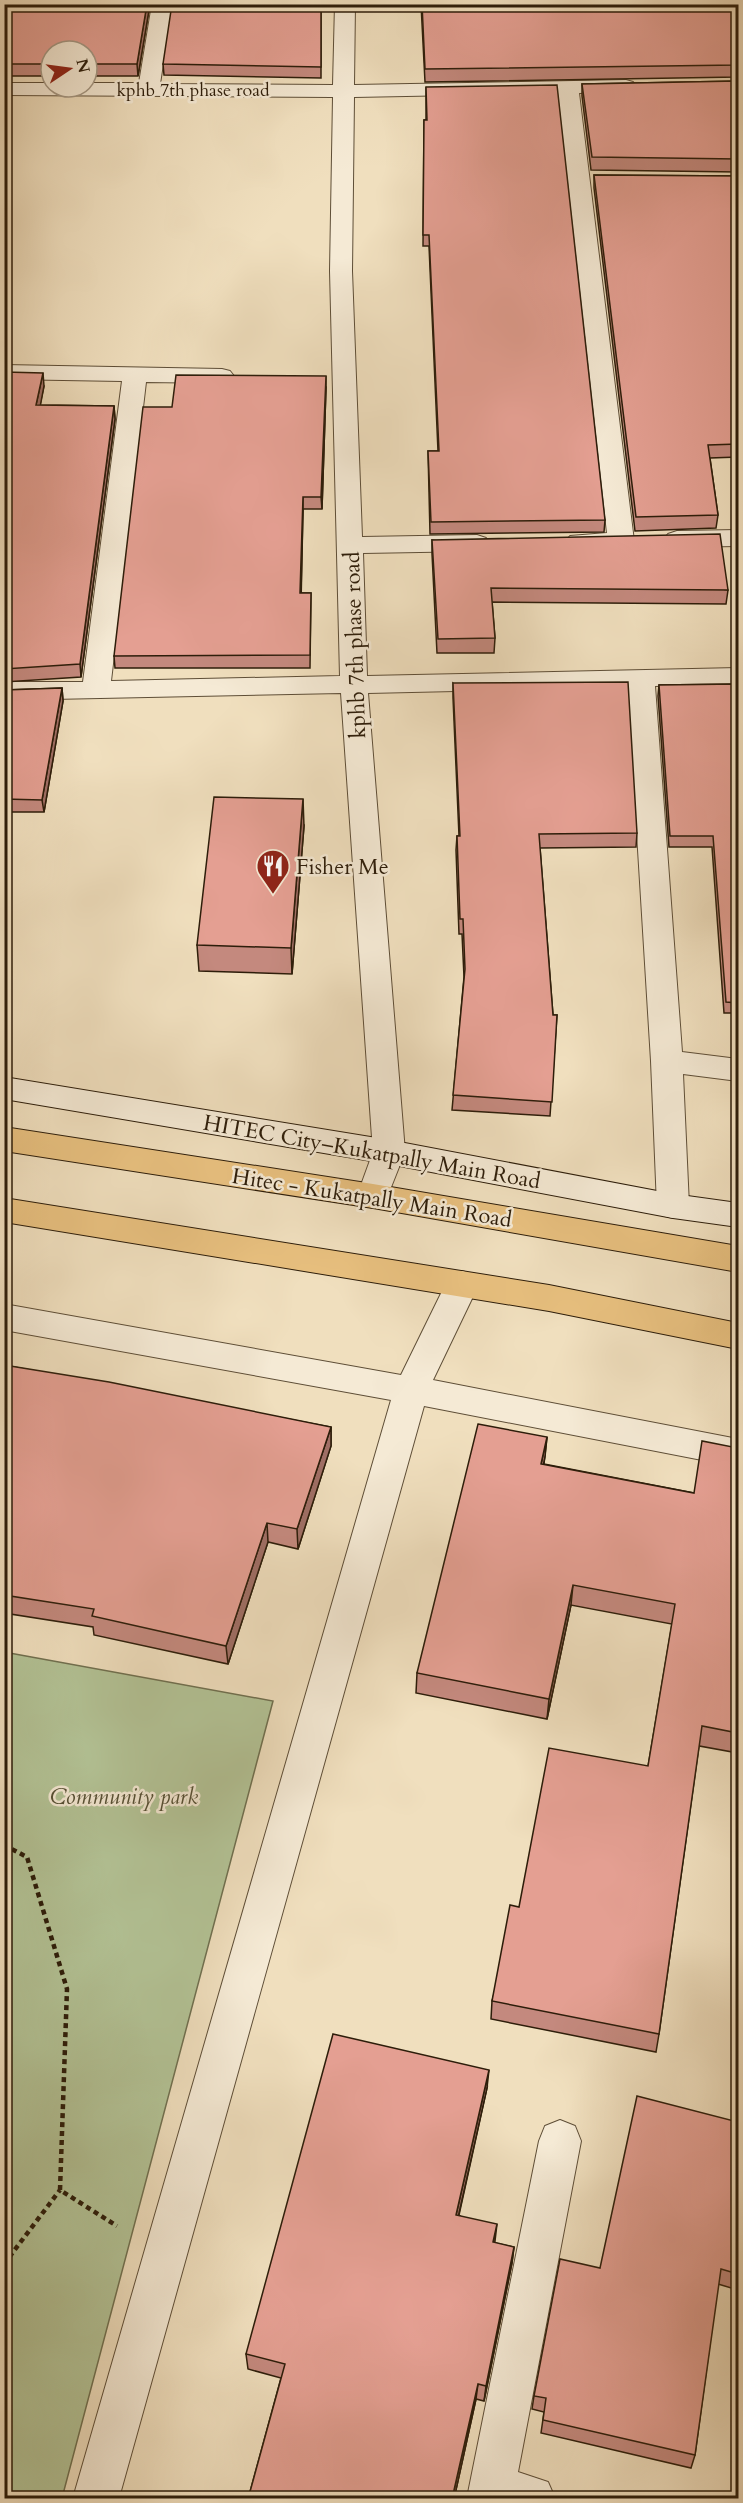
<svg xmlns="http://www.w3.org/2000/svg" width="743" height="2503" font-family="Cardo,serif">
<rect width="100%" height="100%" fill="#f0dfbe"/>
<filter id="stains"><feTurbulence type="fractalNoise" baseFrequency=".00333" numOctaves="4"/><feColorMatrix values="0 0 0 0 .2 0 0 0 0 .09 0 0 0 0 .02 0 0 0 .5 -.17"/></filter>
<radialGradient id="worn" r=".72"><stop offset=".6" stop-color="#630" stop-opacity="0"/><stop offset="1" stop-color="#630" stop-opacity=".3"/></radialGradient>
<polygon fill="#b3c396" stroke="#707050" stroke-width="1.5" points="4,1652 273,1701 62,2498 5,2498"/>
<g fill="none" stroke-linecap="round" stroke-linejoin="round">
<g stroke="#5e4e37" stroke-width="2">
<g id="street">
<path d="M152 4H172L160 84 333 85 335 4H355L354 85 626 80 633 82 636 86 633 90 626 92 579 93 634 541 630 546C612 551 588 551 570 546L566 541 570 536 607 533 558 93 354 97 352 271 362 537 477 535 486 538 490 543 486 548 477 551 363 553 367 676 738 668V684L655 686 682 1052 738 1059V1081L683 1074 689 1206 685 1215 673 1218 661 1215 657 1206 651 1061 628 687 368 693 405 1152 384 1205 373 1208 362 1205 357 1196 373 1152 341 693 4 700V682H83L122 381 4 379V365L222 369 230 371 234 376 230 381 222 383 146 382 111 681 340 676 330 271 333 97 4 95V83H51V87H87V83H139Z"/>
<polygon points="738,530 738,546 677,547 668,544 664,539 668,534 677,531"/>
<polygon points="462,1271 474,1275 479,1284 433,1380 738,1439 738,1467 424,1406 119,2498 73,2498 391,1400 4,1330 4,1304 401,1375 450,1275"/>
<polygon points="560,2120 575,2126 581,2141 518,2472 548,2482 555,2498 467,2498 539,2141 545,2126"/>
</g>
</g>
<g stroke="#2d1d0a" stroke-width="2">
<polygon id="secondary" points="4,1077 389,1140 673,1194 738,1203 738,1227 673,1218 389,1164 4,1099"/>
</g>
<g stroke="#2d1d0a" stroke-width="2">
<g id="primary">
<polygon points="4,1127 373,1184 738,1246 738,1272 373,1208 4,1151"/>
<polygon points="4,1198 549,1285 738,1323 738,1349 549,1311 4,1222"/>
</g>
</g>
<g stroke="#2d1d0a" stroke-width="4.5" stroke-dasharray="5 4" stroke-linecap="butt">
<polyline points="4,1845 27,1857 67,1989 60,2190 117,2226"/>
<polyline points="4,2264 60,2190"/>
</g>
<use href="#street" fill="#f5ead5" fill-rule="evenodd"/>
<use href="#secondary" fill="#f5ead5" fill-rule="evenodd"/>
<use href="#primary" fill="#e8c07f" fill-rule="evenodd"/>
</g>
<g fill="#c4897e" stroke="#2d1d0a" stroke-width="1.5">
<polygon points="4,4 150,4 138,76 87,76 87,51 51,51 51,76 4,76"/>
<polygon points="321,4 321,78 164,75 163,64"/>
<polygon points="421,4 738,4 738,77 425,82"/>
<polygon points="738,81 738,172 591,170 582,96 582,84"/>
<polygon points="426,87 605,520 604,532 430,534 428,451 438,451 429,246 423,246 424,120 426,120"/>
<polygon points="594,175 738,176 738,457 710,458 718,515 716,528 635,531 594,188"/>
<polygon points="4,372 44,386 40,405 114,406 115,419 81,677 4,682"/>
<polygon points="326,388 322,509 303,509 301,593 311,593 310,668 115,668 114,656"/>
<polygon points="432,540 728,590 726,604 492,602 495,638 494,653 437,653 432,554"/>
<polygon points="453,683 637,833 636,847 540,848 553,1015 557,1015 550,1116 452,1110 464,977 462,934 459,934 456,850 457,836 459,836 453,698"/>
<polygon points="738,684 738,1013 724,1013 712,847 669,847 658,696 659,685"/>
<polygon points="62,688 63,701 44,812 4,812 4,690"/>
<polygon points="304,826 292,974 199,971 197,945"/>
<polygon points="4,1365 331,1427 331,1446 298,1549 268,1542 228,1664 94,1635 93,1627 4,1613"/>
<polygon points="547,1437 544,1464 694,1493 738,1448 738,1753 699,1746 659,2034 656,2052 491,2019 492,2001 519,1907 648,1766 672,1624 571,1605 547,1719 416,1693 417,1673"/>
<polygon points="487,2088 459,2215 495,2243 514,2247 512,2263 484,2401 476,2399 454,2499 248,2499 281,2378 248,2369 246,2354"/>
<polygon points="738,2122 738,2290 718,2284 695,2455 691,2468 541,2433 544,2412 532,2409 534,2396 600,2268"/>
</g>
<g fill="#a06f66" stroke="#2d1d0a" stroke-width="1.5">
<polygon points="147,4 150,4 138,76 137,64"/>
<polygon points="43,373 44,386 38,418 36,405"/>
<polygon points="326,376 326,388 322,509 321,497"/>
<polygon points="114,406 115,419 81,677 80,664"/>
<polygon points="303,497 303,509 301,605 300,593"/>
<polygon points="62,688 63,701 44,812 42,800"/>
<polygon points="303,799 304,826 292,974 291,948"/>
<polygon points="331,1427 331,1446 298,1549 297,1529"/>
<polygon points="547,1437 545,1457 539,1485 541,1464"/>
<polygon points="267,1523 268,1542 228,1664 226,1646"/>
<polygon points="573,1585 571,1605 547,1719 549,1699"/>
<polygon points="489,2070 487,2088 455,2231 456,2215"/>
<polygon points="497,2224 495,2241 491,2258 493,2242"/>
<polygon points="514,2247 512,2263 484,2401 486,2386"/>
<polygon points="478,2384 476,2399 454,2499 452,2499"/>
</g>
<g fill="#e49f92" stroke="#2d1d0a" stroke-width="1.5">
<polygon points="4,4 147,4 137,64 87,64 87,51 51,51 51,64 4,64"/>
<polygon points="172,4 321,4 321,67 163,64"/>
<polygon points="422,4 738,4 738,65 425,69"/>
<polygon points="738,81 738,159 592,157 582,84"/>
<polygon points="557,85 605,520 431,522 428,451 439,451 429,235 423,235 424,120 427,120 426,87"/>
<polygon points="594,175 738,176 738,444 708,445 718,515 636,517"/>
<polygon points="4,372 43,373 36,405 114,406 80,664 4,669"/>
<polygon points="176,375 326,376 321,497 303,497 300,593 311,593 310,655 114,656 143,407 172,407"/>
<polygon points="720,534 728,590 491,588 495,638 438,639 432,540"/>
<polygon points="628,682 637,833 539,834 553,1015 557,1015 552,1102 453,1095 465,969 463,919 460,919 457,836 460,836 453,683"/>
<polygon points="738,684 738,1003 726,1002 713,836 670,836 659,685"/>
<polygon points="62,688 42,800 4,799 4,690"/>
<polygon points="214,797 303,799 291,948 197,945"/>
<polygon points="4,1365 109,1382 331,1427 297,1529 267,1523 226,1646 92,1616 94,1609 4,1595"/>
<polygon points="478,1424 547,1437 541,1464 694,1493 702,1441 738,1448 738,1733 702,1726 659,2034 492,2001 510,1905 519,1907 549,1748 648,1766 675,1604 573,1585 549,1699 417,1673"/>
<polygon points="333,2034 489,2070 456,2215 497,2224 493,2242 514,2247 486,2386 478,2384 452,2499 248,2499 285,2364 246,2354"/>
<polygon points="637,2096 738,2122 738,2274 721,2269 695,2455 543,2420 546,2398 534,2396 560,2259 600,2268"/>
</g>
<defs>
<g id="restaurant-pin" transform="scale(1.725)"><path d="M0 17L-7.5 6A9.5 9.5 0 1 1 7.5 6Z" fill="#8f2418" stroke="#f5ead5"/><path d="M-5-6h1v4h1v-4h1v4h1v-4h1v5L-1.5 .5V6h-2V.5L-5-1ZM5-6V6H3V1.5H1.5Q1.5-4 5-6Z" fill="#fff"/></g>
</defs>
<g fill-rule="evenodd">
<use href="#restaurant-pin" x="273" y="866"/>
</g>
<g text-anchor="middle" stroke-width="5" stroke-linejoin="round" paint-order="stroke">
<g font-size="18" fill="#2d1d0a" stroke="#f5ead5">
<text x="193" y="96">kphb 7th phase road</text>
</g>
<g font-size="22" fill="#2d1d0a" stroke="#f5ead5">
<text transform="translate(354 645) rotate(-92)" y="8">kphb 7th phase road</text>
<text transform="translate(372 1151) rotate(10)" y="8">HITEC City–Kukatpally Main Road</text>
<text transform="translate(372 1197) rotate(9)" y="8">Hitec - Kukatpally Main Road</text>
</g>
<g font-size="22" fill="#2d1d0a" stroke="#f5ead5" text-anchor="start">
<text x="296" y="874">Fisher Me</text>
</g>
<g font-size="22" font-style="italic" fill="#554f34" stroke="#f5ead5">
<text x="124" y="1804">Community park</text>
</g>
</g>
<rect width="743" height="2503" fill="none" stroke="#f0dfbe" stroke-width="24"/>
<rect x="6" y="6" width="731" height="2491" fill="none" stroke="#2d1d0a" stroke-width="3"/>
<rect x="12" y="12" width="719" height="2479" fill="none" stroke="#2d1d0a" stroke-width="1.5"/>
<g transform="translate(69 69) rotate(77)"><circle r="28" fill="#f5ead5" stroke="#a59884" stroke-width="1.5"/>
<path d="M0-4.5L10 22L0 15L-10 22Z" fill="#8f2418"/>
<text y="-9" font-size="16" font-weight="bold" text-anchor="middle" fill="#2d1d0a">N</text>
</g>
<rect width="100%" height="100%" filter="url(#stains)"/>
<rect width="100%" height="100%" fill="url(#worn)"/>
</svg>
